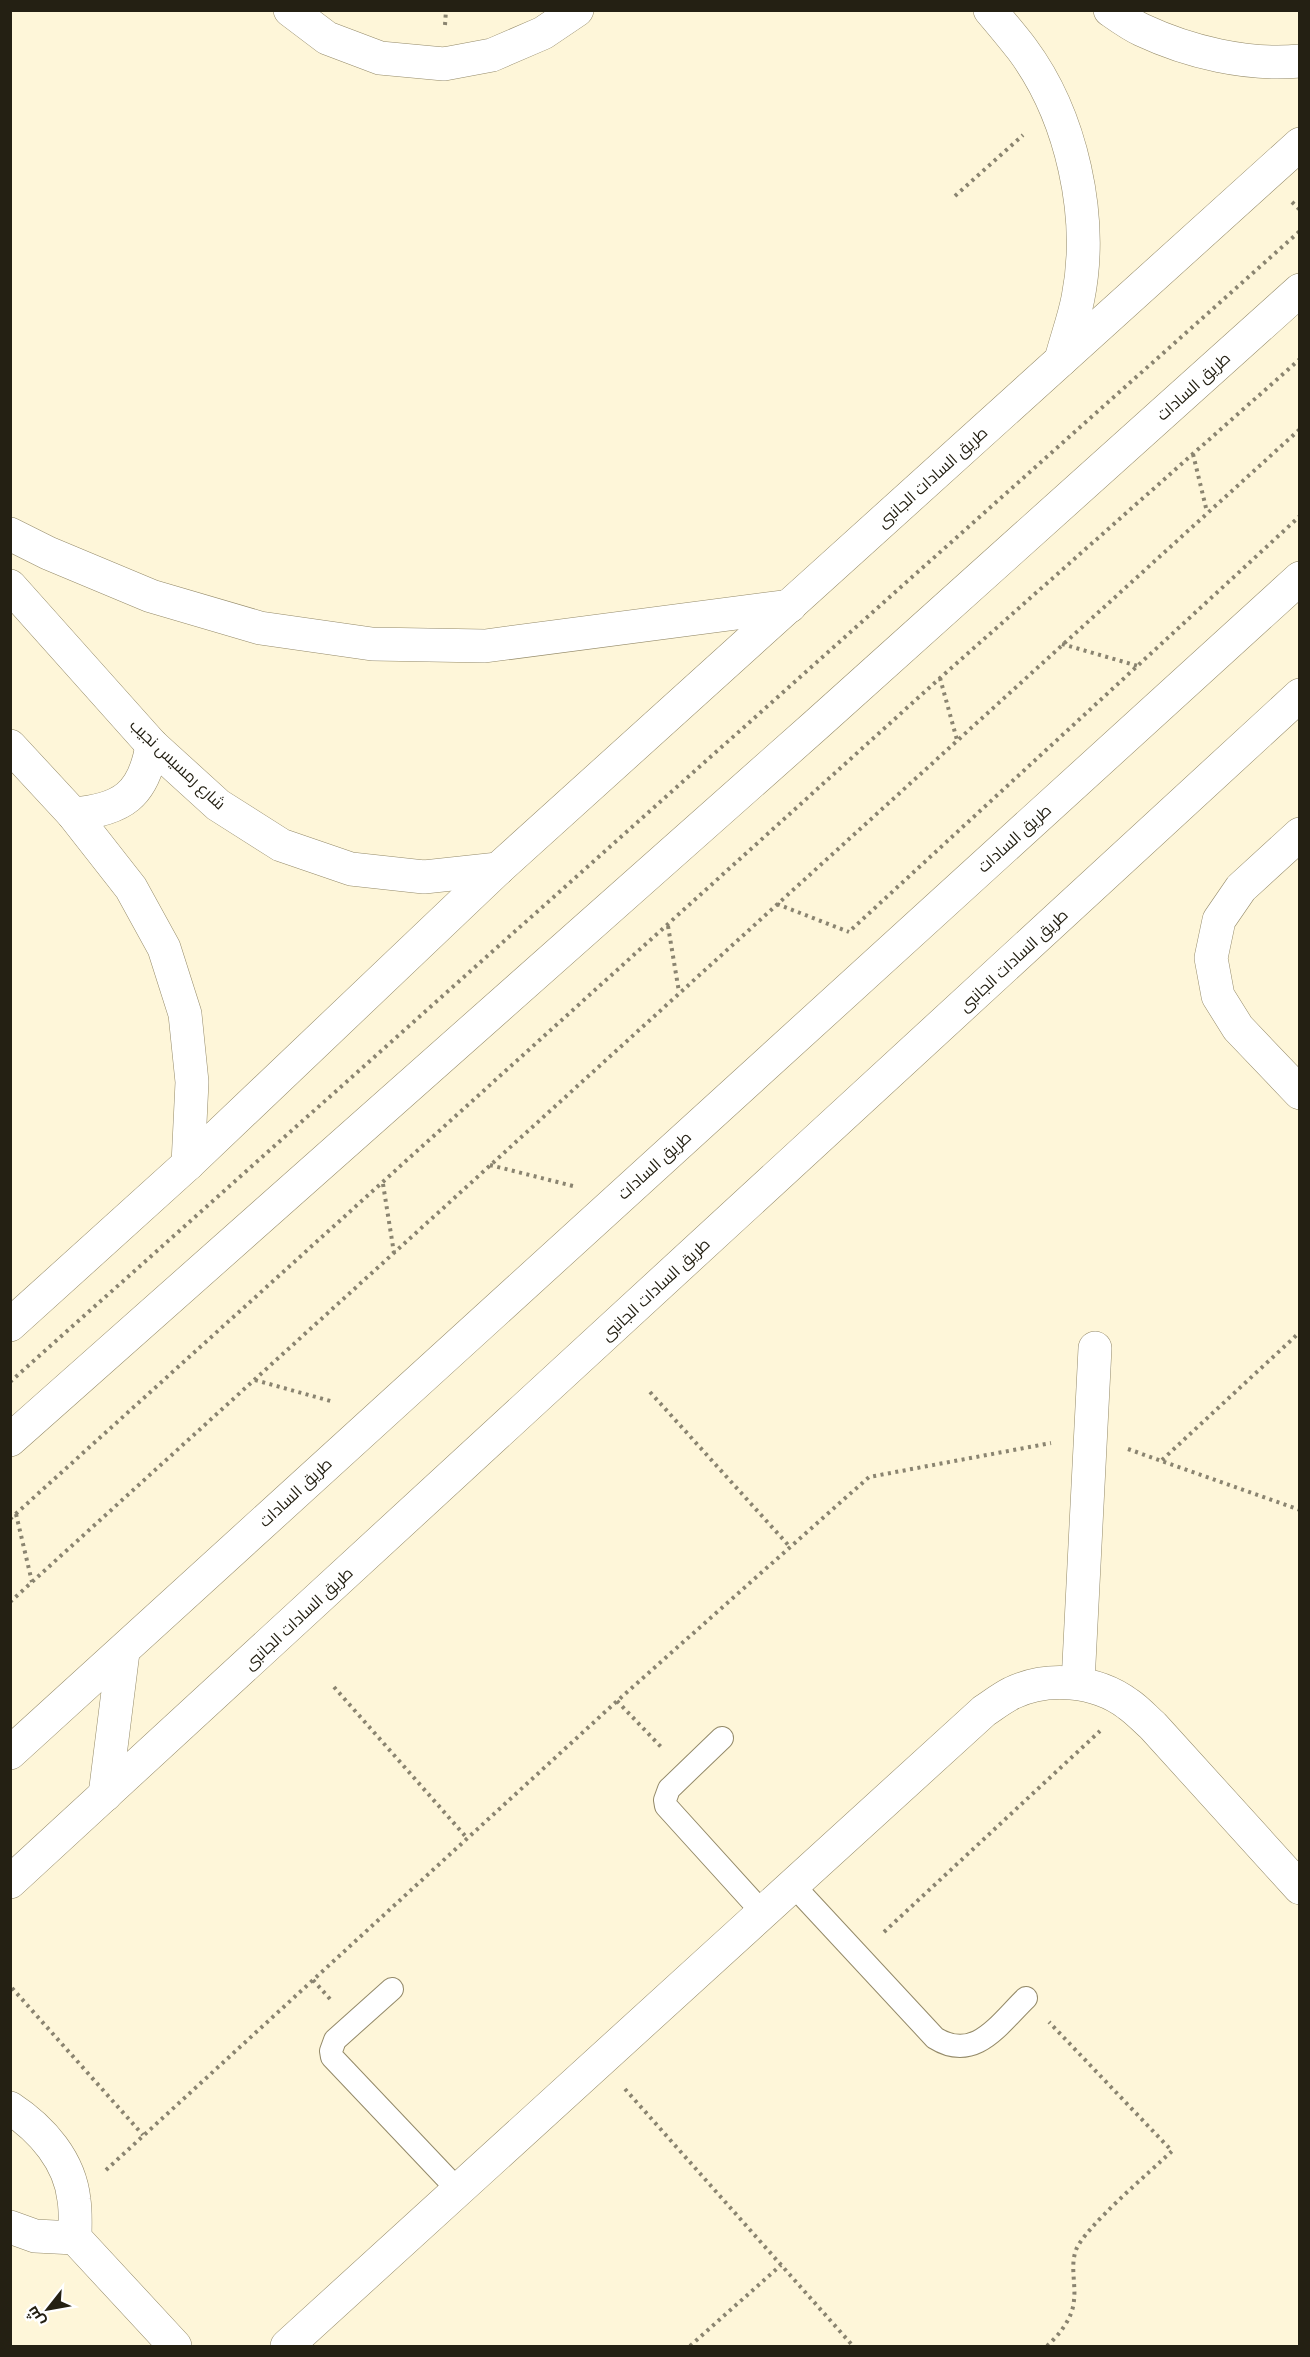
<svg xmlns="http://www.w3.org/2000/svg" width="1310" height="2357" font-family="Lato,Cairo,sans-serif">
<rect width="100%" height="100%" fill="#fef6d9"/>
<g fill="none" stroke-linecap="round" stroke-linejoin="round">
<g stroke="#948a69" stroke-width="24">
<g id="service">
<polyline points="722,1738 669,1789 665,1800 666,1806 763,1913"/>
<path d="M793 1885 935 2038C975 2063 999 2024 1026 1998"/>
<polyline points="392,1989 335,2040 331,2051 332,2057 458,2190"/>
</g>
</g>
<g stroke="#948a69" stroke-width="34">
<g id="minor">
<polyline points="290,10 327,38 380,58 444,64 492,55 543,33 577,10"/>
<path d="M990 10C1001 23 1012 36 1022 49 1072 116 1094 217 1078 298 1074 319 1066 340 1061 360"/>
<path d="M1110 10C1120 17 1131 25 1142 30 1189 52 1247 66 1300 61"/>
<polyline points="10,534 48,553 151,596 260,628 372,644 485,646 790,606"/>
<polyline points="10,586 152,745 218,805 281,845 351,869 424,877 498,869"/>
<polyline points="10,746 73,814 131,888 164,948 185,1014 192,1082 188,1164"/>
<path d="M73 814C122 810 144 795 152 745"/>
<polyline points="1300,834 1241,888 1219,920 1211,958 1218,996 1238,1028 1300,1093"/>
<polyline points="1078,1683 1095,1348"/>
<path d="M10 2108C42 2129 70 2161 74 2200 76 2213 75 2225 75 2238L175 2346"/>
<polyline points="10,2227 35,2236 75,2238"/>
<path d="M287 2346 984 1711C993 1705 1002 1698 1012 1693 1048 1676 1096 1680 1128 1704 1137 1710 1145 1719 1153 1726L1300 1888"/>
</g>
</g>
<g stroke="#948a69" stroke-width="34">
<g id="tertiary">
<polyline points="10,1325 188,1164 498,869 1300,144"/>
<polyline points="10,1882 1300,695"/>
</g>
</g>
<g stroke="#948a69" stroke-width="34">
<g id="secondary">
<polyline points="10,1440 816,725 1300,290"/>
<polyline points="10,1753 1300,578"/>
<polyline points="105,1795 123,1652"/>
</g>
</g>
<g stroke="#8a8470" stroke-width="4" stroke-dasharray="3 4.5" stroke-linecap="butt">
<polyline points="445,25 446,10"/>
<polyline points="955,196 1023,135"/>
<polyline points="1292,202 1300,210"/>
<polyline points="1193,454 1207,512"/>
<polyline points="1062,644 1138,666"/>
<polyline points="940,678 957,740"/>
<polyline points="777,904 849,932"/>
<polyline points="668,926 679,992"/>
<polyline points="852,929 1300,516"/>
<polyline points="490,1165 573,1186"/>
<polyline points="383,1184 394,1253"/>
<polyline points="255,1380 334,1402"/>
<polyline points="10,1382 1300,231"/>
<polyline points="650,1392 790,1547"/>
<polyline points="1128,1449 1300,1510"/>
<polyline points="1162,1460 1300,1332"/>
<polyline points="16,1514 32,1582"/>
<polyline points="10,1519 940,678 1300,359"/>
<polyline points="10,1602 1300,429"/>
<polyline points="334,1687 467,1838"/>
<polyline points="617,1701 663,1749"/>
<polyline points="884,1932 1100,1731"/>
<polyline points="313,1980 330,1999"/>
<polyline points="12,1988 143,2135"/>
<polyline points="625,2089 853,2346"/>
<polyline points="106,2170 617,1701 869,1477 1051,1443"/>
<polyline points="690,2346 781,2265"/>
<path d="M1047 2346C1059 2335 1073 2318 1074 2300 1076 2284 1070 2266 1076 2250 1084 2228 1151 2171 1172 2151L1049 2022"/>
</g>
<use href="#service" stroke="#fff" stroke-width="22"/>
<use href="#minor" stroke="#fff" stroke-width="33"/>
<use href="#tertiary" stroke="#fff" stroke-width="33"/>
<use href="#secondary" stroke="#fff" stroke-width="33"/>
</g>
<g text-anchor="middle" stroke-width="5" stroke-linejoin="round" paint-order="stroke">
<g font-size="16" fill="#242013" stroke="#fff">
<text transform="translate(1193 386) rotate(-42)" y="6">طريق السادات</text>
<text transform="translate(932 477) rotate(-42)" y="6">طريق السادات الجانبى</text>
<text transform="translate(178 764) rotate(43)" y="6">شارع رمسيس نجيب</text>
<text transform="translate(1014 838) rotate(-42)" y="6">طريق السادات</text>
<text transform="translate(1013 960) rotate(-43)" y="6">طريق السادات الجانبى</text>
<text transform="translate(654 1165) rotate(-42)" y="6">طريق السادات</text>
<text transform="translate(655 1289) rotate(-43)" y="6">طريق السادات الجانبى</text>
<text transform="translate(295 1492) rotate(-43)" y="6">طريق السادات</text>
<text transform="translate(298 1618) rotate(-43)" y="6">طريق السادات الجانبى</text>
</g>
</g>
<rect width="1310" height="2357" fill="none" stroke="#242013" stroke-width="24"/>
<g transform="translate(48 2309) rotate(239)" stroke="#ffffff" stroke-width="4.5" paint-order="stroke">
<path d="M0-4.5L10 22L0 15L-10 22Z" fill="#242013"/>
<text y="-9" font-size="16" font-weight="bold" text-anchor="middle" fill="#242013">ش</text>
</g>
</svg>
